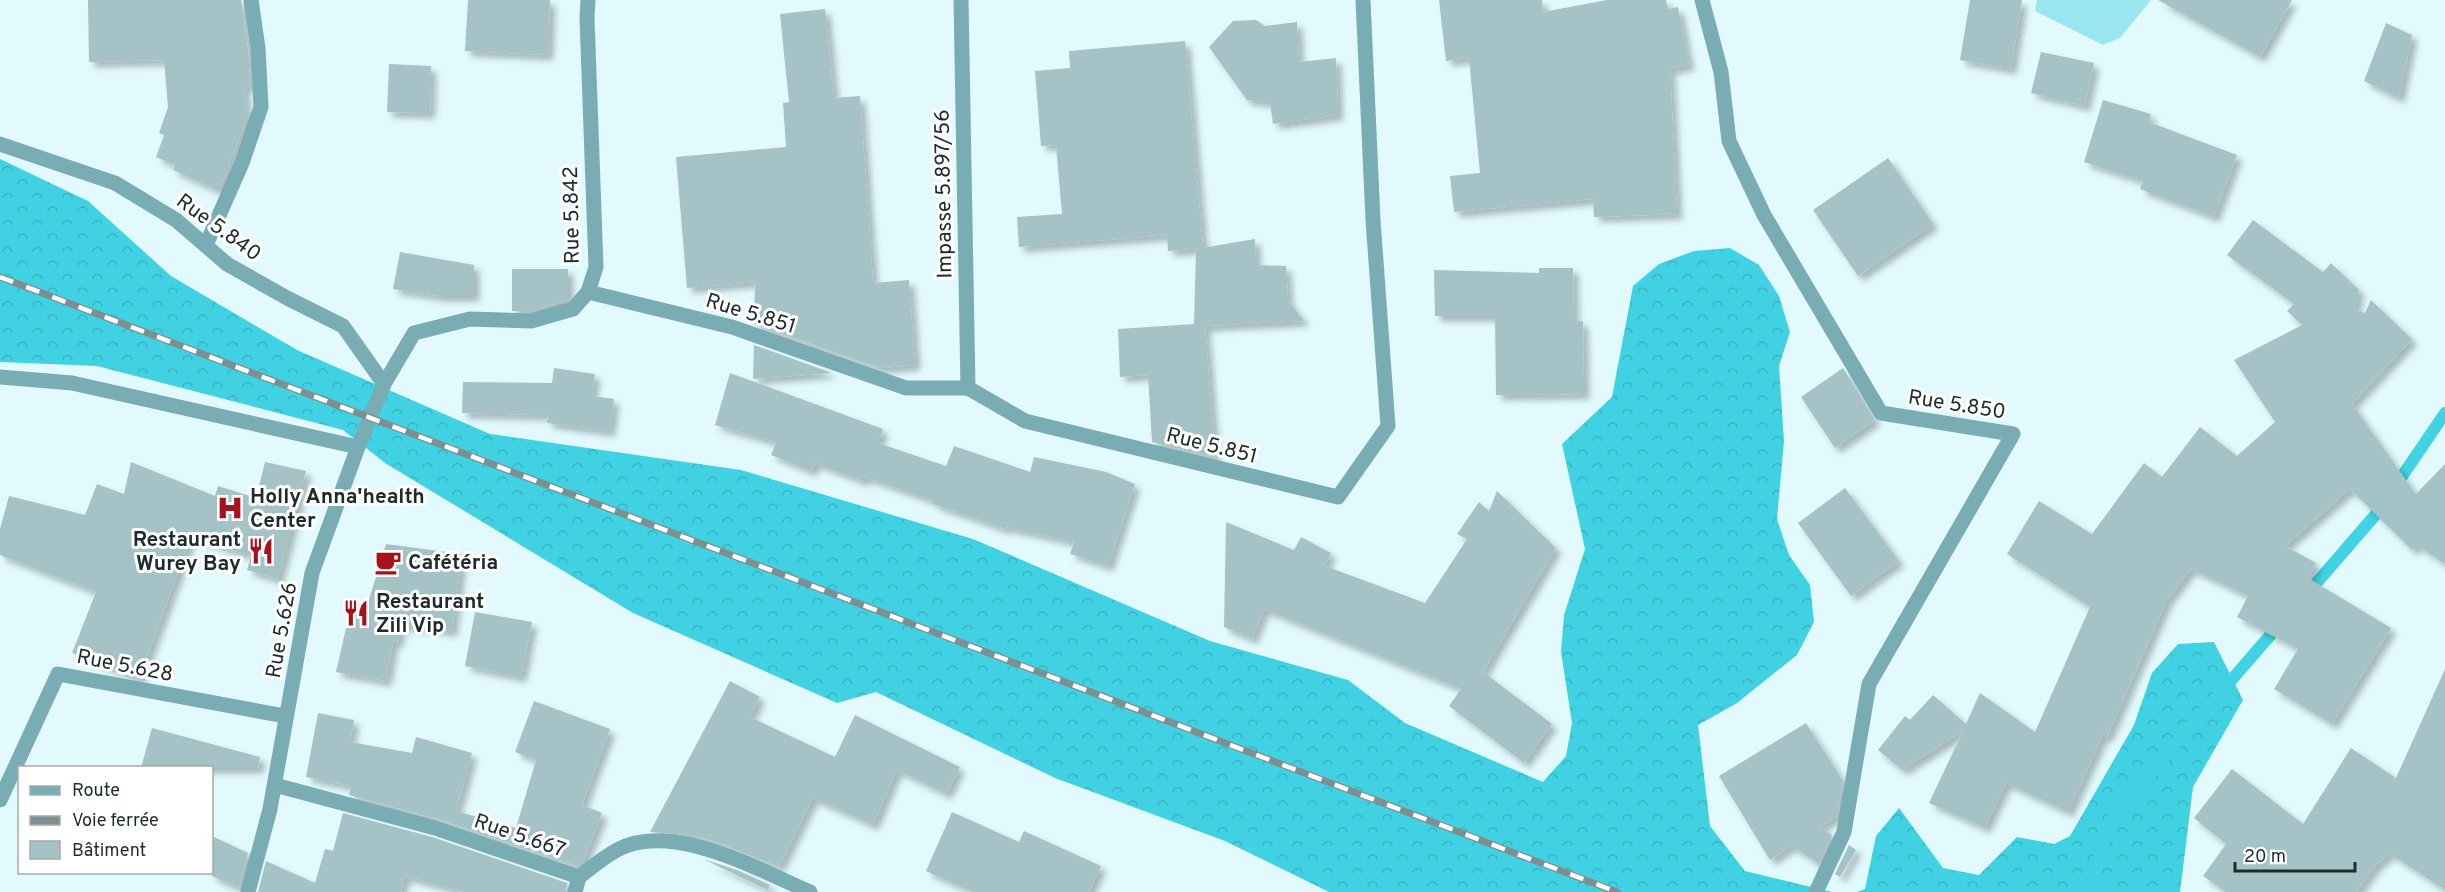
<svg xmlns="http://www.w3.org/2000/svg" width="2445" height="892" font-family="Overpass,sans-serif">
<defs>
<pattern id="forest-crowns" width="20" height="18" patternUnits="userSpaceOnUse" patternTransform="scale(1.5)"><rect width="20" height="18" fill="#40d2e3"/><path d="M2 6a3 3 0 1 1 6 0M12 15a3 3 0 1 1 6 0" fill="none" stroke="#38b4c3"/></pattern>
<filter id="shadow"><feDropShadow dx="5.5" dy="5.5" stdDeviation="3" flood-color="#0004"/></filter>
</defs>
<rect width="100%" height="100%" fill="#e2fafe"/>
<polygon fill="#98e6f0" points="2037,0 2151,0 2120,38 2103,45 2035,11"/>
<g fill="url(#forest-crowns)">
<polygon points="0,159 88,201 171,276 297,350 490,434 741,470 973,539 1210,641 1348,680 1405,723 1543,782 1566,756 1572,723 1561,652 1564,615 1585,549 1562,444 1612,397 1633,286 1659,264 1694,251 1730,248 1759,265 1779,296 1790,332 1779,366 1784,441 1777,519 1789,555 1810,585 1814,622 1797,655 1737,703 1698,725 1710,826 1745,871 1832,892 1329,892 1225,841 1055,778 876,692 837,703 633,613 385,463 343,430 97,366 0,362"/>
<polygon points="2214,642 2243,700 2193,787 2180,892 1857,892 1865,889 1876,836 1899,808 1943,868 1979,875 2017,837 2054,844 2070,836 2134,725 2152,673 2178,644"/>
</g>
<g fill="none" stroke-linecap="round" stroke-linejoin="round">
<g stroke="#41d2e3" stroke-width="12">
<polyline points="2306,595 2377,513 2445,413"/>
<polyline points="2090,892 2107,827 2118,811 2280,624"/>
</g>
</g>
<g fill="#a5c2c6" filter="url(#shadow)">
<polygon points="88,0 241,0 248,49 250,86 244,87 247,118 219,191 173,170 175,165 156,157 164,135 159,133 168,107 164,60 89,62"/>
<polygon points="468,0 550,0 548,55 465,51"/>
<polygon points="1439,0 1542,0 1543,12 1607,0 1666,0 1668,9 1678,7 1689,65 1670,69 1677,214 1594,217 1593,199 1454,212 1450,176 1480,173 1469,58 1446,61"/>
<polygon points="1970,0 2022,0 2011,69 1960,60"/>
<polygon points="2158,0 2292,0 2260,57"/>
<polygon points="825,9 834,98 860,96 873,283 909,280 915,365 880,368 754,324 755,282 687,288 676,157 786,147 783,103 789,102 780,14"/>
<polygon points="1256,20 1265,26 1297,22 1299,62 1336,58 1338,115 1273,124 1270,102 1247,100 1209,47 1233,21"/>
<polygon points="2386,23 2412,35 2399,98 2364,81"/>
<polygon points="1185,41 1203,248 1168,251 1167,235 1019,247 1017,217 1062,214 1056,145 1041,146 1035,71 1070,68 1069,51"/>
<polygon points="2041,52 2094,63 2085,106 2031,93"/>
<polygon points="389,64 431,66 430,113 387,112"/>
<polygon points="2103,100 2151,114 2149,122 2237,155 2214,217 2140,189 2143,181 2084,162"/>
<polygon points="1888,158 1933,224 1858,276 1813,210"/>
<polygon points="2253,220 2323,272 2331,263 2359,290 2355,309 2365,313 2371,300 2412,339 2352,404 2416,494 2445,464 2445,564 2417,545 2412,550 2350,489 2285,546 2316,563 2308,578 2391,628 2332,724 2274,689 2298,649 2237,617 2248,596 2191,569 2167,600 2107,737 2103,735 2068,812 2006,783 1985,828 1929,803 1963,731 1902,770 1878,750 1905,716 1910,720 1933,695 1966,724 1980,693 2035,732 2090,607 2007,554 2039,501 2092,534 2144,463 2162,477 2200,427 2237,456 2275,422 2234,360 2302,325 2287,311 2294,304 2227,255"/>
<polygon points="1255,239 1256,265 1286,266 1288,300 1304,321 1205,326 1215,457 1152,442 1148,375 1120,377 1118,329 1194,324 1196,249"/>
<polygon points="400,252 474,265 474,296 439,296 393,289"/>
<polygon points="1539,268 1573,268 1574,321 1583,321 1584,394 1496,395 1495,316 1435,316 1434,270 1539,273"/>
<polygon points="512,269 568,269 568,300 530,311 512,311"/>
<polygon points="754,345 832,373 753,379"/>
<polygon points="554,368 595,374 592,396 614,399 610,431 547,423 548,415 462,413 463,382 552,383"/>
<polygon points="1843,368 1875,420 1835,448 1801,397"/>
<polygon points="730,373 883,429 878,443 946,466 954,446 1030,472 1034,457 1106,472 1135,484 1108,566 1070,554 1074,542 1006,527 1005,529 933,504 934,501 865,477 863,481 815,463 811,471 771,455 776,442 715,425"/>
<polygon points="131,462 215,496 218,486 256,498 265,462 306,471 278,579 247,570 251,556 191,537 139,679 72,653 96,592 0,555 0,529 9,496 85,515 97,484 124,494"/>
<polygon points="1845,488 1899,561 1851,596 1798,523"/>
<polygon points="1497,491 1556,548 1483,672 1552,724 1524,763 1449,706 1461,689 1264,609 1252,639 1224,627 1226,522 1294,550 1301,537 1331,553 1325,566 1425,603 1467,539 1457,534 1479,502 1489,511"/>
<polygon points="386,544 462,554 452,631 401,625 397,643 393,642 386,681 336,672 352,602 367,606"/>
<polygon points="475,612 532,622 521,677 465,666"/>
<polygon points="2445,669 2445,890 2389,853 2381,862 2379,861 2356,892 2226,892 2203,876 2226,844 2194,818 2232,769 2303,824 2351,748 2396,778"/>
<polygon points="730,681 760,697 750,717 835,757 855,715 960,767 946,794 897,770 873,825 813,798 779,867 717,842 690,835 650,832"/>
<polygon points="534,701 610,729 582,805 602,813 583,862 577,866 438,819 349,795 351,786 306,777 318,713 354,720 350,742 412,753 416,737 472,753 456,811 516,828 536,760 515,752"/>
<polygon points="1806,723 1843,781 1837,816 1820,827 1832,835 1819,864 1791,846 1770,860 1719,776"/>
<polygon points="152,728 260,757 258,768 141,768"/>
<polygon points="952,812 1019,842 1024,831 1101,866 1089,892 973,892 926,871"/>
<polygon points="343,813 432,837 567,883 566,892 463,892 405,876 401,892 258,892 266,861 315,883 325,849 333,851"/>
<polygon points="212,836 248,853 239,888 212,876"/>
<polygon points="1849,845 1856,850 1840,877 1835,874"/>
<polygon points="703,859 737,870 770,885 768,890"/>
</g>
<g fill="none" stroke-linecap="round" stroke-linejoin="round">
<g stroke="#7aacb3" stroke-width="15">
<polyline points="961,0 968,388"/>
<polyline points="1702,0 1721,72 1729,141 1764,215 1881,413 2013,434 1869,684 1844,832 1816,892"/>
<polyline points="0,144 115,183 176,220 227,264 287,298 343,326 384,384"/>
<polyline points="206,245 242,163 261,107 258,48 251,0"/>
<polyline points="588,292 732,327 906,388 968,388 1025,421 1338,497 1388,426 1373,220 1363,0"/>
<polyline points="0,377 72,383 358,447"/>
<path d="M275 785 435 828 579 877C591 868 604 857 617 850 671 820 759 870 810 892"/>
<polyline points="0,800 58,674 285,716"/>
<polyline points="248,892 270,809 312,573 358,447 384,384 414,333 470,319 531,321 573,309 588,292 596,267 587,18 588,0"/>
<polyline points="575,892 579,877"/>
</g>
<g stroke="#7e8f92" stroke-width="7">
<polyline id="rail" points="0,277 1617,892"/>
</g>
<use href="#rail" stroke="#fff" stroke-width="4.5" stroke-dasharray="14" stroke-linecap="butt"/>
</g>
<defs>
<g id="hospital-bare" transform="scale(2.07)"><path d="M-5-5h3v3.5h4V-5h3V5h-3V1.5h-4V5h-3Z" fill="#a71119" stroke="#fff" stroke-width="2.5" paint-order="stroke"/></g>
<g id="restaurant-bare" transform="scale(2.07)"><path d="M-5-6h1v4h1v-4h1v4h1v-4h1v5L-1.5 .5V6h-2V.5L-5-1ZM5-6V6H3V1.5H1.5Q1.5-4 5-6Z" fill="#a71119" stroke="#fff" stroke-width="2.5" paint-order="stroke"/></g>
<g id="cafe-bare" transform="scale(2.07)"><path d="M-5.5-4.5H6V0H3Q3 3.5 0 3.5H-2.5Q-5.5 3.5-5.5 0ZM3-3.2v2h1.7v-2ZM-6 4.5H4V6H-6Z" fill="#a71119" stroke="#fff" stroke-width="2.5" paint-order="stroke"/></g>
</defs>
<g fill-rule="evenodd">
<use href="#hospital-bare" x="230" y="508"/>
<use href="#restaurant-bare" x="261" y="551"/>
<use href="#cafe-bare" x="388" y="562"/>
<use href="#restaurant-bare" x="356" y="613"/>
</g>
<g text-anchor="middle" stroke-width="6" stroke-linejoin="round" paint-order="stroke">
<g font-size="21" fill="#1f2a2b" stroke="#fff">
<text transform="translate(943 194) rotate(-91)" y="7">Impasse 5.897/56</text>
<text transform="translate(571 215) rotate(-91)" y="7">Rue 5.842</text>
<text transform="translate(219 227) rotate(36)" y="7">Rue 5.840</text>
<text transform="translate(751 313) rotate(17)" y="7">Rue 5.851</text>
<text transform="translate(1957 404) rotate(9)" y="7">Rue 5.850</text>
<text transform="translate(1212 445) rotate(14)" y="7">Rue 5.851</text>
<text transform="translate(281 630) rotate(-80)" y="7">Rue 5.626</text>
<text transform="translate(125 665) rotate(11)" y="7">Rue 5.628</text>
<text transform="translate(520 835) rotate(19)" y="7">Rue 5.667</text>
</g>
<g font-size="21" font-weight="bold" fill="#1f2a2b" stroke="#fff" text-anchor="start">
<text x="250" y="503">Holly Anna'health<tspan x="250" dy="24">Center</tspan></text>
<text x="241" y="546" text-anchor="end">Restaurant<tspan x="241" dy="24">Wurey Bay</tspan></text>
<text x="408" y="569">Cafétéria</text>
<text x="376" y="608">Restaurant<tspan x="376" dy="24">Zili Vip</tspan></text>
</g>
</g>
<rect x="18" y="766" width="195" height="108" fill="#ffffff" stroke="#a5aaaa" stroke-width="1.5"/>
<rect x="30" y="786" width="30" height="9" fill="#7aacb3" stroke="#a5aaaa" stroke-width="1.5"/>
<text x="72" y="796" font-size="18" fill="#1f2a2b">Route</text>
<rect x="30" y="816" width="30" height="9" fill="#7e8f92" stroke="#a5aaaa" stroke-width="1.5"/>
<text x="72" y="826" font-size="18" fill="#1f2a2b">Voie ferrée</text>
<rect x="30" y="841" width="30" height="18" fill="#a5c2c6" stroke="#a5aaaa" stroke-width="1.5"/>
<text x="72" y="856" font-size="18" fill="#1f2a2b">Bâtiment</text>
<path d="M2235 862v9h120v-9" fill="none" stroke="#1f2a2b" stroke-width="3"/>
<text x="2244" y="862" font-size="18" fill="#1f2a2b" stroke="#ffffff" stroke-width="4.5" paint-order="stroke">20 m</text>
</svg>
